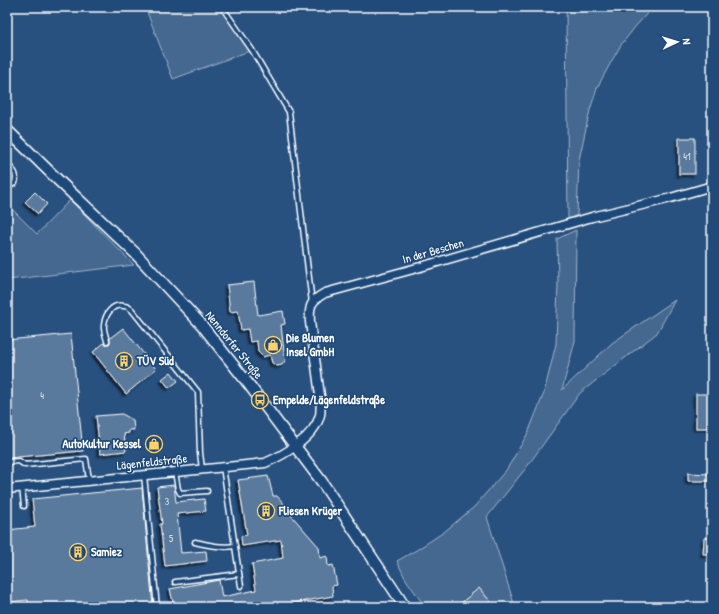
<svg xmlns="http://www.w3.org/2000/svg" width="719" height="614" font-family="'Patrick Hand',sans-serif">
<defs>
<filter id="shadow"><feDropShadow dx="-2.5" dy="2.5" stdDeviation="1" flood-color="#0009"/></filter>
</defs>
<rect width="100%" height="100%" fill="#28517f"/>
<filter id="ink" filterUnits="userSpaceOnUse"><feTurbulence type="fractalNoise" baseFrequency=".025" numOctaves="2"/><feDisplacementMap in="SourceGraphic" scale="8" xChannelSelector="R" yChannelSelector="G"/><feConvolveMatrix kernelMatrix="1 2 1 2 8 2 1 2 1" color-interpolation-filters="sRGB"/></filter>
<g filter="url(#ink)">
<g fill="#446890" stroke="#a2b4c8">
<polygon points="145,7 222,7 252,50 173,79"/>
<polygon points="566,7 653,7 635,27 621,45 610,64 597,88 590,110 579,160 577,215 568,219"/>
<polygon points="70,200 134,265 7,280 7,204 37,234"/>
<polygon points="576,230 575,341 562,390 612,343 675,300 657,333 580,393 526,468 487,517 515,607 506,607 504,604 500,607 495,607 479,588 456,607 425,607 405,578 397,561 418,549 444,532 474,507 507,469 528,433 544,393 556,344 558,282 557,239"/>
</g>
<g fill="#5a7a9d" stroke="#fff" filter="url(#shadow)">
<rect x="679" y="138" width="16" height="36"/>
<polygon points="35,192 47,204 38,214 25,202"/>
<polygon points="254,282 258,315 283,311 285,324 281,325 285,361 282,365 277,366 272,363 270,355 263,357 258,352 257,341 250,342 248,329 241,330 238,311 230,312 227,285"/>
<polygon points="123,328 156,369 126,394 93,352 104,343 106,344 109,344 110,342 110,338"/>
<polygon points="71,334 83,451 7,458 7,340"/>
<polygon points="171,372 178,381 169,388 162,379"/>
<rect x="696" y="394" width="13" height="34"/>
<polygon points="122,414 133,420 134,430 129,430 129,433 124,434 126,451 100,454 96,416"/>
<polygon points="688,473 710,474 710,481 688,481"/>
<polygon points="268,476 273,496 277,496 287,507 291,515 319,547 320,558 327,556 328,566 333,565 337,585 332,586 333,596 272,607 174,607 170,589 219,580 222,597 256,590 252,564 283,558 281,540 242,546 241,536 247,535 238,480"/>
<polygon points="174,485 176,502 204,499 206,511 177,514 181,553 206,551 207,561 165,566 160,524 162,524 157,487"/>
<polygon points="142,488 153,607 29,607 28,600 10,602 7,574 7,530 35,527 32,499"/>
<polygon points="704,538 712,538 712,554 703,554"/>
<polygon points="479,588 495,607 456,607"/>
</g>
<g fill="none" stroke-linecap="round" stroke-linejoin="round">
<g stroke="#fff" stroke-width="7">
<g id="service">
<polyline points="222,7 252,50 289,112 312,303"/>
<path d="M7 163C13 171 18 173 15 183L7 187"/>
<path d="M107 341C106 336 103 330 104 325 105 315 112 303 124 306 127 306 130 308 132 310L198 392 200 453 202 469"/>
<polyline points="7,462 19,461 25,465 86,459 89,480"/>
<polyline points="223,467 241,586"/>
<polyline points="175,472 178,489 180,493 207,491"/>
<polyline points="144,475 157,607"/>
<polyline points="22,487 24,506"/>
<path d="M195 542C208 545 221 548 235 546"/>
<polyline points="175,582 239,574"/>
</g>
</g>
<g stroke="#fff" stroke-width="11">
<path id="minor" d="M7 489 265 463C284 455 315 437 320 415 321 412 320 407 321 403L310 322C309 307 310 301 325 293L417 268 592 217 667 199 712 186"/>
</g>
<g stroke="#fff" stroke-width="13">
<polyline id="tertiary" points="7,130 58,180 135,253 201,324 250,386 322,482 405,607"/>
</g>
<use href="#service" stroke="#1f4a7a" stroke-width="4"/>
<use href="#minor" stroke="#1f4a7a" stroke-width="8"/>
<use href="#tertiary" stroke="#1f4a7a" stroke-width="10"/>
</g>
</g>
<defs>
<g id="shop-ring" transform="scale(0.9)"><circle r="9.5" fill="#1f4a7a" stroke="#ffd166" stroke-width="1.5"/><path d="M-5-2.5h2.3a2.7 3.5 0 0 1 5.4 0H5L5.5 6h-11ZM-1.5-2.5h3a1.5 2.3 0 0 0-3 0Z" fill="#ffd166"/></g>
<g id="building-ring" transform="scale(0.9)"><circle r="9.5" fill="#1f4a7a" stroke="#ffd166" stroke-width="1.5"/><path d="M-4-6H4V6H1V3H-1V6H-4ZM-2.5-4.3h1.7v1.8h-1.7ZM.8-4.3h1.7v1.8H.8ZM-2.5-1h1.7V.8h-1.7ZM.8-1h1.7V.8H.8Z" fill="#ffd166"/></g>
<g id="bus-ring" transform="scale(0.9)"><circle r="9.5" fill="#1f4a7a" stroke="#ffd166" stroke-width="1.5"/><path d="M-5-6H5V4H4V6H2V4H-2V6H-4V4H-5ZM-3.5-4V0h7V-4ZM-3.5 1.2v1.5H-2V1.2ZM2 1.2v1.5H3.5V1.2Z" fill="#ffd166"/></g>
</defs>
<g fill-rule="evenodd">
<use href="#shop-ring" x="273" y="345"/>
<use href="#building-ring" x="124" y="361"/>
<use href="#bus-ring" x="260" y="400"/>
<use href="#shop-ring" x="154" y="444"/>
<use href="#building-ring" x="266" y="511"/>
<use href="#building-ring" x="78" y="552"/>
</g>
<g text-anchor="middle" stroke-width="3.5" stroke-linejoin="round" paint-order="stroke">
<g font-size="10" fill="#d6dee6">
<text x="687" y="160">41</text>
<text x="42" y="399">4</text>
<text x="167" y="505">3</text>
<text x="171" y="542">5</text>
</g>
<g font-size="12" fill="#fff" stroke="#1f4a7a">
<text transform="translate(433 251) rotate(-16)" y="4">In der Beschen</text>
<text transform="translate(234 345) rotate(51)" y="4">Nenndorfer Straße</text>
<text transform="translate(152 462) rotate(-6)" y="4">Lägenfeldstraße</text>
</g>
<g font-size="12" font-weight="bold" fill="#fff" stroke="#1f4a7a" text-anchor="start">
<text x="286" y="342">Die Blumen<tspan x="286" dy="14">Insel GmbH</tspan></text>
<text x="137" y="365">TÜV Süd</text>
<text x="273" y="404">Empelde/Lägenfeldstraße</text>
<text x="141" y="448" text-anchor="end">AutoKultur Kessel</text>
<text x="279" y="515">Fliesen Krüger</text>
<text x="91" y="556">Samiez</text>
</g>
</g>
<rect width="719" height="614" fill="none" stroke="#1f4a7a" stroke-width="24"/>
<rect x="12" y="12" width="695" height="590" fill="none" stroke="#fff" stroke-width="1.5" filter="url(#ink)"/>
<g transform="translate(677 42) rotate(86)" stroke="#1f4a7a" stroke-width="3" paint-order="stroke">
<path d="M0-3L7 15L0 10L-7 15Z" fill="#ffffff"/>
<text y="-6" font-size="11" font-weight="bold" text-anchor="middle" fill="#ffffff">N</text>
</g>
</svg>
